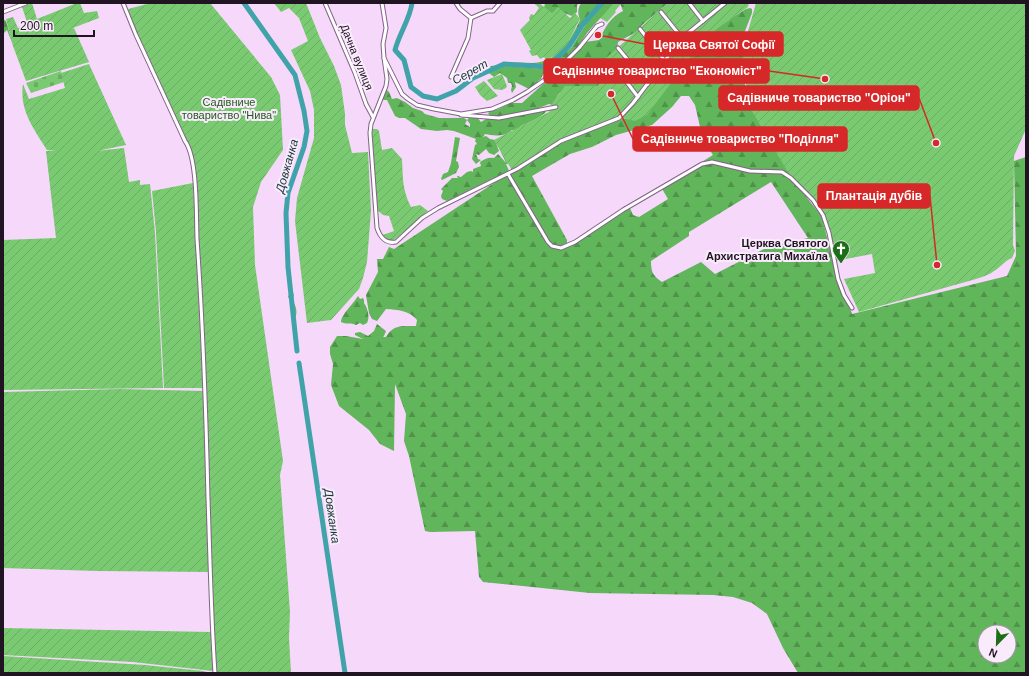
<svg xmlns="http://www.w3.org/2000/svg" width="1029" height="676" font-family="Arial,sans-serif">
<defs>
<pattern id="grass-tufts" width="24" height="20" patternUnits="userSpaceOnUse"><rect width="24" height="20" fill="#79ca71"/><path d="M3 7l-1-3M5 7V3M7 7l1-3M15 17l-1-3M17 17v-4M19 17l1-3" fill="none" stroke="#68ad62"/></pattern>
<pattern id="forest-firs" width="22" height="20" patternUnits="userSpaceOnUse"><rect width="22" height="20" fill="#61b55a"/><path d="M5 1l3.5 6h-7zM16 11l3.5 6h-7z" fill="#50924a"/></pattern>
<pattern id="cemetery-stones" width="16" height="16" patternUnits="userSpaceOnUse"><rect width="16" height="16" fill="#79ca71"/><path d="M2 7V4a2 2 0 0 1 4 0v3zM10 15v-3a2 2 0 0 1 4 0v3z" fill="#68ad62"/></pattern>
<pattern id="garden-furrows" width="10" height="10" patternUnits="userSpaceOnUse"><rect width="10" height="10" fill="#79ca71"/><path d="M-1 1l2-2M0 10L10 0M9 11l2-2" fill="none" stroke="#68ad62"/></pattern>
</defs>
<rect width="100%" height="100%" fill="#f6d8fa"/>
<polygon fill="url(#grass-tufts)" points="611,3 621,4 615,11 616,12 607,22 600,18"/>
<g fill="url(#forest-firs)" fill-rule="evenodd">
<polygon points="545,3 579,3 577,5 577,12 572,16 564,13 550,13 544,8"/>
<path d="M581 3H602L582 24 580 28V31L569 47 557 60 572 47 590 17 594 14 603 3H614L587 33 576 50 553 71H548L547 69 552 67 554 62C544 69 518 65 506 65 500 65 495 69 490 67L491 66C498 66 504 63 512 63 519 62 526 63 533 63 560 61 570 41 580 20 578 13 577 11 581 3Z"/>
<path d="M620 3H668L641 26 638 31 618 42 617 52 608 58 609 63 615 65 616 70 598 87 582 90 578 86C568 87 557 91 555 102L559 107 549 104 529 112 544 110 546 111 545 113 538 118 521 126 516 131 512 130C505 137 494 136 485 134L483 137 486 136 490 139 495 140 499 151 494 155 489 153 486 149 479 155 476 154 478 159 481 160 476 164 472 159 475 145 477 144 475 141 476 139 454 131 447 130 437 131 421 129 405 118H399L395 116 387 100H382L381 98 387 90 389 92 392 99 397 98 405 102 413 108 422 111 425 114 439 118H464L467 120 465 124 470 127V124L467 120 469 118 476 116 481 122 486 119 501 117 490 116 488 113 491 111 499 109 511 103H522L563 66 585 42 599 40C605 28 610 17 623 11Z"/>
<path d="M750 8 752 9V13L740 44 744 60 745 74V90L747 103 767 132 795 182 822 217 832 258 852 314 1007 276 1016 256 1014 161 1026 157V673H798L783 648 767 614 752 603 733 597 713 595 590 593 483 582 479 577 475 531 430 532 425 531 409 456 404 441 406 414 395 384 394 451 380 444 369 430 339 406 331 385 333 364 330 354V347L337 336H346L363 339 355 335V333L360 332 368 336 374 331 377 324 386 331 384 336 383 337H386C393 324 403 326 416 326L417 320C409 310 398 310 386 309L377 321 372 319 369 313 366 295 378 272 377 259H383L389 247 394 249 506 175 494 178 447 201 442 199 441 196 443 191 441 189 452 178H458L457 176 461 177 467 172 471 171 473 172V169L481 166 480 162C485 159 488 157 494 158L498 154 506 163C503 156 500 151 498 144L508 164H506L510 173 558 144 622 119H635L683 62 720 25 746 9ZM681 96H689L695 105 703 140 713 155 661 187 668 199 639 217 633 215 629 206 567 245V240L532 176 570 154 592 147 616 135 652 125 672 107ZM771 182 808 238 768 247 715 274 701 262 662 282C653 276 651 272 651 261L689 236V232ZM985 632H1009V656H985Z"/>
<polygon points="3,19 6,21 13,45 7,30 3,34"/>
<polygon points="503,66 544,69 547,72 543,74 541,79 538,81 538,84 529,89 515,82 516,87 512,93 511,90 512,86 511,83 508,83 507,78 500,73 494,77 489,73 495,68"/>
<polygon points="455,137 460,138 456,161 458,162 459,167 456,173 442,180 441,179 443,174 448,172 451,163"/>
<path d="M290 286 294 295 292 300C296 305 298 313 295 318L291 315V301L288 297 290 292 289 288Z"/>
<path d="M358 296 360 299 363 298 364 300V303C368 309 370 317 367 323L363 325 360 323 356 325C351 322 346 325 341 322 341 315 354 303 358 296Z"/>
</g>
<polygon fill="url(#cemetery-stones)" points="61,71 64,82 31,93 26,83"/>
<g fill="url(#garden-furrows)">
<polygon points="32,3 37,19 77,3 80,3 84,13 97,11 99,18 70,29 74,28 89,62 26,81 13,46 6,19 13,17 18,28 28,25 22,7"/>
<polygon points="151,3 210,3 271,77 280,95 283,150 261,182 253,207 255,265 283,461 280,475 290,612 289,638 291,673 217,673 214,646 203,332 194,168 192,152 134,26 128,9"/>
<polygon points="274,3 306,3 320,38 334,66 341,85 345,114 345,125 352,153 368,152 371,211 367,262 363,278 359,289 331,320 307,323 295,221 297,198 314,138 314,110 310,91 291,50 308,41 299,18 289,8 281,12"/>
<path d="M535 3H539L552 13 558 7 570 18 575 13 580 19C569 38 570 50 546 60L544 57 540 59 537 55 532 56 529 51 531 50 520 30 530 20 529 18 531 14 534 15 539 8 535 4Z"/>
<polygon points="668,3 749,3 748,7 718,28 698,47 647,115 635,121 621,118 596,128 546,150 513,172 494,140 549,112 553,102 565,86 597,86 614,70 606,58"/>
<path d="M756 3H1026V129L1014 156 1013 245 1015 251 1012 258C1004 261 1001 267 994 271 989 275 982 277 976 279L859 312 844 279 875 273 872 254 835 261 825 218 815 204 798 185 786 169 749 106 742 52Z"/>
<path d="M89 64 126 145 97 151H61H96L124 148 129 182 140 180V185L150 184 155 233 163 388 3 390V240L56 238 46 151H56L47 150C34 129 19 110 23 84L29 99 65 88 61 73Z"/>
<polygon points="502,74 507,86 506,88 502,90 494,89 487,80"/>
<polygon points="484,81 498,96 487,101 480,95 475,87"/>
<path d="M372 129H377L379 131 382 150 392 148 402 159C403 177 402 190 411 207L420 205 428 211 394 240H388L383 235 394 231 389 216 383 215 376 209Z"/>
<polygon points="193,183 203,388 164,388 156,232 152,191"/>
<polygon points="119,389 204,391 209,572 97,571 3,568 3,392"/>
<polygon points="3,628 211,632 213,671 133,662 3,655"/>
<polygon points="3,656 145,665 203,671 210,673 3,673"/>
</g>
<g fill="none" stroke-linecap="round" stroke-linejoin="round">
<g stroke="#40a3aa" stroke-width="5">
<polyline points="244,3 295,75 304,111 307,131 304,147 288,193 286,213 288,267 297,351"/>
<path d="M412 3C410 19 399 34 395 50L404 60 411 87 423 96 437 99 456 91 473 78 504 64 548 67 570 45 583 24 602 3"/>
<polyline points="299,363 345,673"/>
</g>
<g stroke="#836288" stroke-width="5">
<g id="minor">
<path d="M123 3 136 35 185 141C198 159 196 215 197 239 203 325 206 412 208 498 210 556 211 615 215 673"/>
<polyline points="325,3 355,73 366,104 373,117"/>
<polyline points="382,3 386,28 383,44 384,58 402,94 408,99 417,105 434,109 461,114 492,109 513,100 527,92 553,74 579,48 597,26 602,24"/>
<polyline points="456,3 460,9 471,18 487,11 493,11 500,3"/>
<polyline points="689,3 703,21"/>
<polyline points="3,12 26,3"/>
<polyline points="661,12 682,38"/>
<polyline points="640,29 665,61"/>
<polyline points="618,48 648,84"/>
<path d="M384 58 387 79 386 86 371 124 370 133 377 228C380 237 386 244 396 242L422 218 438 208 517 169 561 141 619 118 633 103 682 38 725 3"/>
<polyline points="616,68 638,97"/>
<polyline points="451,77 468,38 471,18"/>
<polyline points="461,115 499,118 556,107"/>
<polyline points="508,174 548,242 552,246 561,248 575,242 623,210 702,164 712,162 750,171 782,172 791,178 813,200 823,215 829,233 838,279 844,295 852,308"/>
</g>
</g>
<use href="#minor" stroke="#fff" stroke-width="3"/>
</g>
<defs>
<g id="church-pin" transform="scale(0.9)"><path d="M0 17L-7.5 6A9.5 9.5 0 1 1 7.5 6Z" fill="#1c6f16" stroke="#faebfc"/><path d="M-1.2-6h2.4v3.5h3.3v2.4h-3.3V6h-2.4V-.1h-3.3v-2.4h3.3Z" fill="#fff"/></g>
</defs>
<g fill-rule="evenodd">
<use href="#church-pin" x="841" y="249"/>
</g>
<g text-anchor="middle" stroke-width="4" stroke-linejoin="round" paint-order="stroke">
<g font-size="11" fill="#201322" stroke="#faebfc">
<text transform="translate(357 57) rotate(68)" y="4">Дачна вулиця</text>
</g>
<g font-size="11" fill="#225a1e" stroke="#faebfc">
<text x="229" y="106">Садівниче<tspan x="229" dy="13">товариство "Нива"</tspan></text>
</g>
<g font-size="11" font-weight="bold" fill="#201322" stroke="#faebfc" text-anchor="end">
<text x="828" y="247">Церква Святого<tspan x="828" dy="13">Архистратига Михаїла</tspan></text>
</g>
<g font-size="12" font-style="italic" fill="#163537" stroke="#faebfc">
<text transform="translate(470 72) rotate(-29)" y="4">Серет</text>
<text transform="translate(287 166) rotate(-74)" y="4">Довжанка</text>
<text transform="translate(332 516) rotate(82)" y="4">Довжанка</text>
</g>
</g>
<path fill="none" stroke="#d62828" stroke-width="1.5" d="M598 35L645 44M825 79L769 71M936 143L919 98M611 94L633 139M937 265L930 196"/>
<g fill="#d62828" stroke="#faebfc" stroke-width="1.5">
<circle cx="598" cy="35" r="4"/>
<circle cx="825" cy="79" r="4"/>
<circle cx="936" cy="143" r="4"/>
<circle cx="611" cy="94" r="4"/>
<circle cx="937" cy="265" r="4"/>
</g>
<g fill="#d62828" stroke="#d62828" stroke-width="1.5">
<rect x="645" y="32" width="138" height="24" rx="4"/>
<rect x="544" y="59" width="225" height="24" rx="4"/>
<rect x="719" y="86" width="200" height="24" rx="4"/>
<rect x="633" y="127" width="214" height="24" rx="4"/>
<rect x="818" y="184" width="112" height="24" rx="4"/>
</g>
<g font-size="12" text-anchor="middle" font-weight="bold" fill="#fff">
<text x="714" y="49">Церква Святої Софії</text>
<text x="657" y="75">Садівниче товариство "Економіст"</text>
<text x="819" y="102">Садівниче товариство "Оріон"</text>
<text x="740" y="143">Садівниче товариство "Поділля"</text>
<text x="874" y="200">Плантація дубів</text>
</g>
<rect width="1029" height="676" fill="none" stroke="#201322" stroke-width="8"/>
<g transform="translate(997 644) rotate(203)"><circle r="19" fill="#faebfc" stroke="#a395a5"/>
<path d="M0-3L7 15L0 10L-7 15Z" fill="#1c6f16"/>
<text y="-6" font-size="11" font-weight="bold" text-anchor="middle" fill="#201322">N</text>
</g>
<path d="M14 30v6h80v-6" fill="none" stroke="#201322" stroke-width="2"/>
<text x="20" y="30" font-size="12" fill="#201322" stroke="#faebfc" stroke-width="3" paint-order="stroke">200 m</text>
</svg>
